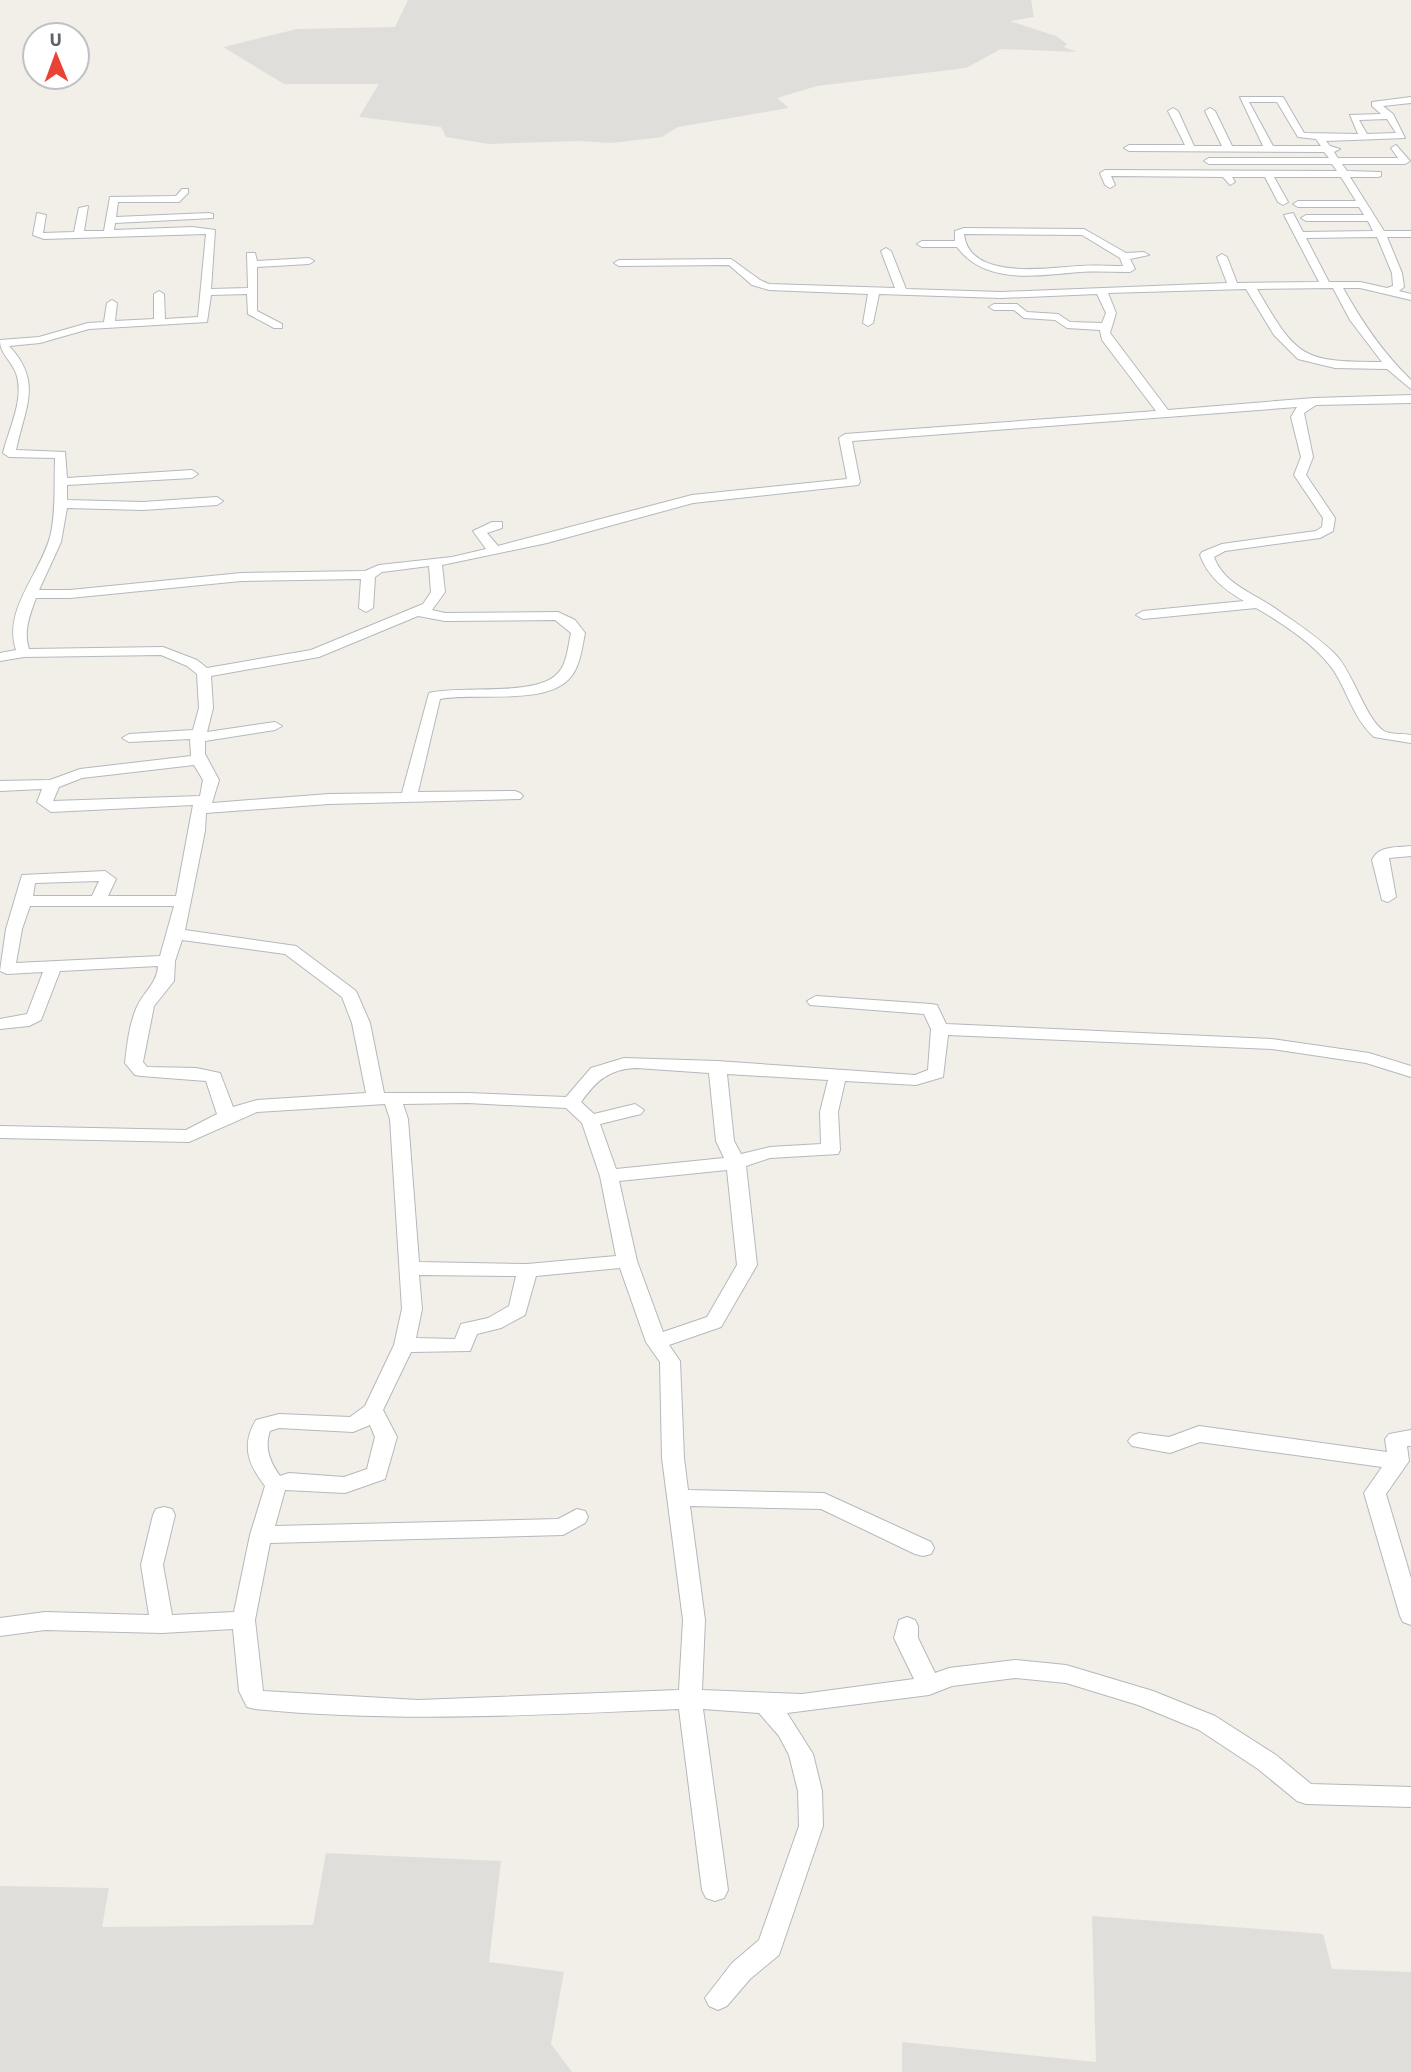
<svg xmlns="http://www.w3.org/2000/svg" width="1411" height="2072" font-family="'Source Sans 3',sans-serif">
<rect width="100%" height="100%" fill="#f1efe8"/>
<g fill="#e0deda">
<polygon points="408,0 1031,0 1034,17 1010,21 1056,36 1067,44 1064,47 1077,52 1001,49 966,68 817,86 777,98 789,108 678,127 662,137 611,143 579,141 489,144 446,137 441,127 359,117 379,84 284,84 223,47 297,29 395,27"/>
<polygon points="326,1853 501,1861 489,1962 564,1972 551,2044 572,2072 0,2072 0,1886 109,1888 102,1927 313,1925"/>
<polygon points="1092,1916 1323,1934 1332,1969 1411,1972 1411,2072 902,2072 902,2042 1096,2062"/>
</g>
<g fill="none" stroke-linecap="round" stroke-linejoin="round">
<g stroke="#b5b8bc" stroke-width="2">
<g id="street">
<path d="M1240 97H1283L1304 133 1358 134 1350 115 1381 114 1372 106V102L1411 97V103L1383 106 1393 114 1405 138 1326 141 1330 146 1340 149 1334 152 1338 158H1398L1391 148 1396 145 1410 161 1405 164H1342L1347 171 1381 172V176L1378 177H1350L1384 231H1411V237H1387L1402 273 1404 287 1399 291 1411 294V300L1360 288H1343C1362 322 1383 353 1411 380V389L1387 369 1335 368 1298 359 1274 335 1246 289 1108 293 1116 313 1110 333 1168 410 1314 398 1411 395V403L1316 405 1304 413 1313 457 1306 475 1335 518 1333 531 1320 538 1225 551 1214 557C1224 585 1256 594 1279 611 1298 624 1319 638 1335 654 1353 672 1366 720 1384 731 1391 735 1403 733 1411 735V743L1374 737C1354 719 1348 693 1334 671 1317 646 1282 623 1256 608L1143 619 1136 615 1143 611 1244 601C1225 590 1208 577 1200 555L1202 552 1222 544 1316 531 1322 527 1323 518 1294 475 1301 457 1291 417 1297 407 852 441 860 482 858 485 693 503 547 543 442 565 445 592 432 610 445 613 558 612 575 620 585 633C582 648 580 668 569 679 543 706 475 692 440 699L418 792 515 791 520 793 523 796 520 799 329 804 206 813 205 831 185 930 296 946 356 991 370 1023 384 1093H468L566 1097 591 1068 624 1058 717 1061 915 1075 928 1070 931 1029 924 1014 810 1005 807 1001 816 996 931 1004 937 1005 946 1024 1272 1039 1369 1053 1411 1066V1077L1366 1063 1272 1049 948 1035 943 1077 916 1085 845 1081 838 1112 840 1150 838 1154 770 1158 746 1166 757 1265 721 1327 669 1345 680 1361 684 1458 688 1490 824 1493 931 1542 934 1548 931 1554 923 1556 915 1554 821 1509 690 1506 705 1620 702 1690 802 1694 914 1679 894 1638 899 1620 907 1617 915 1620 918 1626V1638L935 1673 949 1668 1015 1660 1066 1665 1153 1691 1215 1716 1276 1755 1311 1784 1411 1787V1807L1306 1804 1297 1801 1258 1769 1199 1730 1138 1705 1066 1683 1015 1678 952 1686 929 1695 787 1713 813 1754 822 1791 823 1826 779 1955 750 1979 727 2006 718 2010 709 2006 705 1998 732 1963 759 1940 799 1826 798 1791 789 1755 779 1736 759 1713 703 1709 728 1890 724 1898 715 1901 706 1898 702 1890 679 1709C537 1715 397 1723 255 1709L247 1707 239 1691 233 1629 162 1633 45 1630 0 1636V1618L45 1612 149 1615 141 1565 153 1515 156 1509 164 1507 172 1509 175 1515 163 1565 172 1615 234 1612 250 1535 265 1486C248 1464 241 1445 256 1420L279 1414 350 1417 365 1406 394 1345 402 1309 390 1119 385 1104 257 1112 189 1142 0 1138V1126L186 1130 217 1114 206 1081 141 1076 135 1075 125 1063C127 1045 129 1026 136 1009 143 992 157 984 158 966L60 971 41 1020 29 1026 0 1029V1019L27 1014 43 972 7 974 0 971 6 929 22 875 105 871 116 879 108 896H176L193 805 51 812 37 802 42 789 0 791V781L50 780 80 769 191 756 190 739 129 742 122 738 129 734 193 730 199 708 197 674 187 666 161 655 24 657 0 661V653L16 650C2 609 43 571 51 533 56 508 54 484 55 458L9 457 3 453C9 428 25 399 16 373 11 360 0 354 0 340L39 337 88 323 104 322 107 303 112 300 117 303 115 321 154 319V294L159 291 164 294 165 319 198 317 206 234 44 239 33 235 37 213 46 215 43 233 74 232 79 208 88 206 84 231H104L110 197 176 196 182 189H188V193L179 202H118L116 217 209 213 213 214V218L115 223 114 230 192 227 215 230 211 289 248 288 247 253H255L257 261 309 258 314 261 309 264 257 267V311L282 324V328H274L248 314 247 294 211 295 207 322 89 329 40 343 9 346C43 382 25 407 16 450L65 452 67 478 192 470 198 474 192 478 67 485V500L143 502 217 497 223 501 217 505 143 510 67 508 61 542 39 590H70L241 573 365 571 379 565 452 557 486 549 473 531 492 522H502V528L487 533 498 546 692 495 847 479 839 438 845 434 1156 411 1102 340 1100 330 1067 328 1055 320 1024 318 1014 310H994L989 307 994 304H1017L1027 312 1058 314 1070 322 1102 323 1106 313 1097 294 1001 298 879 294 873 323 868 326 863 323 868 294 769 290 752 285 729 265 619 266 614 263 619 260 731 259 760 280 769 284 895 288 881 251 886 248 891 251 906 289 1001 292 1227 283 1217 257 1222 254 1227 257 1237 283 1319 282 1284 215 1293 213 1303 232 1373 231 1368 221H1306L1301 218 1306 215H1364L1359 207H1298L1293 204 1298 201H1356L1341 177H1274L1288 202 1283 205 1278 202 1265 177H1232L1235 182 1230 185 1223 177 1111 176 1115 185 1110 188 1105 185 1100 173 1105 170 1337 171 1332 164H1209L1204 161 1209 158H1329L1324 152 1129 151 1124 148 1129 145H1185L1168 111 1173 108 1178 111 1194 146H1222L1205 111 1210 108 1215 111 1232 146H1263ZM1249 102H1277L1298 137 1316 139 1321 146H1273ZM1387 119 1396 133 1367 134 1359 120ZM1377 237 1392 273 1393 286 1387 288 1360 282H1329L1306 238ZM1333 288 1350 320 1382 362C1302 362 1297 358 1257 289ZM429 566 431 592 423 604 311 650 207 668 197 660 163 647 29 649C23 632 30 614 36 598H70L241 581 361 579 359 608 366 612 373 608 375 577 382 572ZM418 616 445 621 555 620 571 633C568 646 567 665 557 674 535 697 461 685 429 693L402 793 329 794 212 803 219 780 205 754V741L275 730 282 726 275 722 207 732 213 708 211 676 319 657ZM194 765 203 780 200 796 53 801 59 787 82 778ZM99 881 92 896H33L35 883ZM30 906H174L160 956 16 963 22 929ZM182 940 285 954 342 997 352 1023 366 1093 257 1100 233 1107 220 1073 196 1068 147 1067 143 1062 154 1006 174 981 175 961ZM637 1068 709 1073 716 1141 724 1158 616 1169 600 1124 641 1114 644 1110 635 1104 594 1114 581 1102C597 1080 609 1069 637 1068ZM727 1074 828 1080 820 1112 821 1144 770 1147 741 1154 734 1141ZM468 1103 566 1108 582 1123 600 1176 616 1256 527 1264 419 1262 408 1119 403 1104ZM727 1170 737 1265 707 1317 663 1332 637 1261 619 1181ZM620 1268 646 1342 660 1362 662 1458 683 1620 679 1690 418 1700 263 1691 255 1620 270 1543 563 1535 585 1523 588 1517 585 1511 577 1509 558 1519 275 1526 285 1490 345 1493 385 1479 397 1437 383 1410 411 1352 470 1351 477 1334 501 1328 525 1315 536 1276ZM419 1275 516 1276 509 1306 488 1318 461 1324 455 1339 416 1338 422 1309ZM370 1425 375 1437 367 1469 344 1477 289 1473 280 1476C270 1462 264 1448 270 1431L279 1428 353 1432Z"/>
<path d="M964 228 1084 229 1126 253 1144 252 1149 255 1130 259 1135 269 1130 272C1113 272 1097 271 1080 272 1039 275 986 286 957 247H922L917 244 922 241H955V231ZM964 234 1082 235 1120 258 1123 266C1109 266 1094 265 1079 266 1048 268 969 281 964 234Z"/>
<path d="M1411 846V856L1389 858 1396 897 1388 902 1382 900 1372 860C1379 845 1396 848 1411 846Z"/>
<polygon points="1199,1426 1387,1452 1385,1439 1389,1434 1411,1430 1411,1446 1407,1446 1409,1461 1386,1494 1411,1578 1411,1625 1403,1622 1400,1616 1364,1493 1382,1467 1200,1442 1170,1453 1132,1446 1128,1441 1132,1436 1139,1433 1169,1437"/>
</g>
</g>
<use href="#street" fill="#fff" fill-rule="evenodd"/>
</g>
<g transform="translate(56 56) rotate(359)"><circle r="33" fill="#ffffff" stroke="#bfc1c3" stroke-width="2"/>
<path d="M0-5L12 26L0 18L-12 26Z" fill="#ea4335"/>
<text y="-10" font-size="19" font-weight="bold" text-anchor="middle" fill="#5f6368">U</text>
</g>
</svg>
